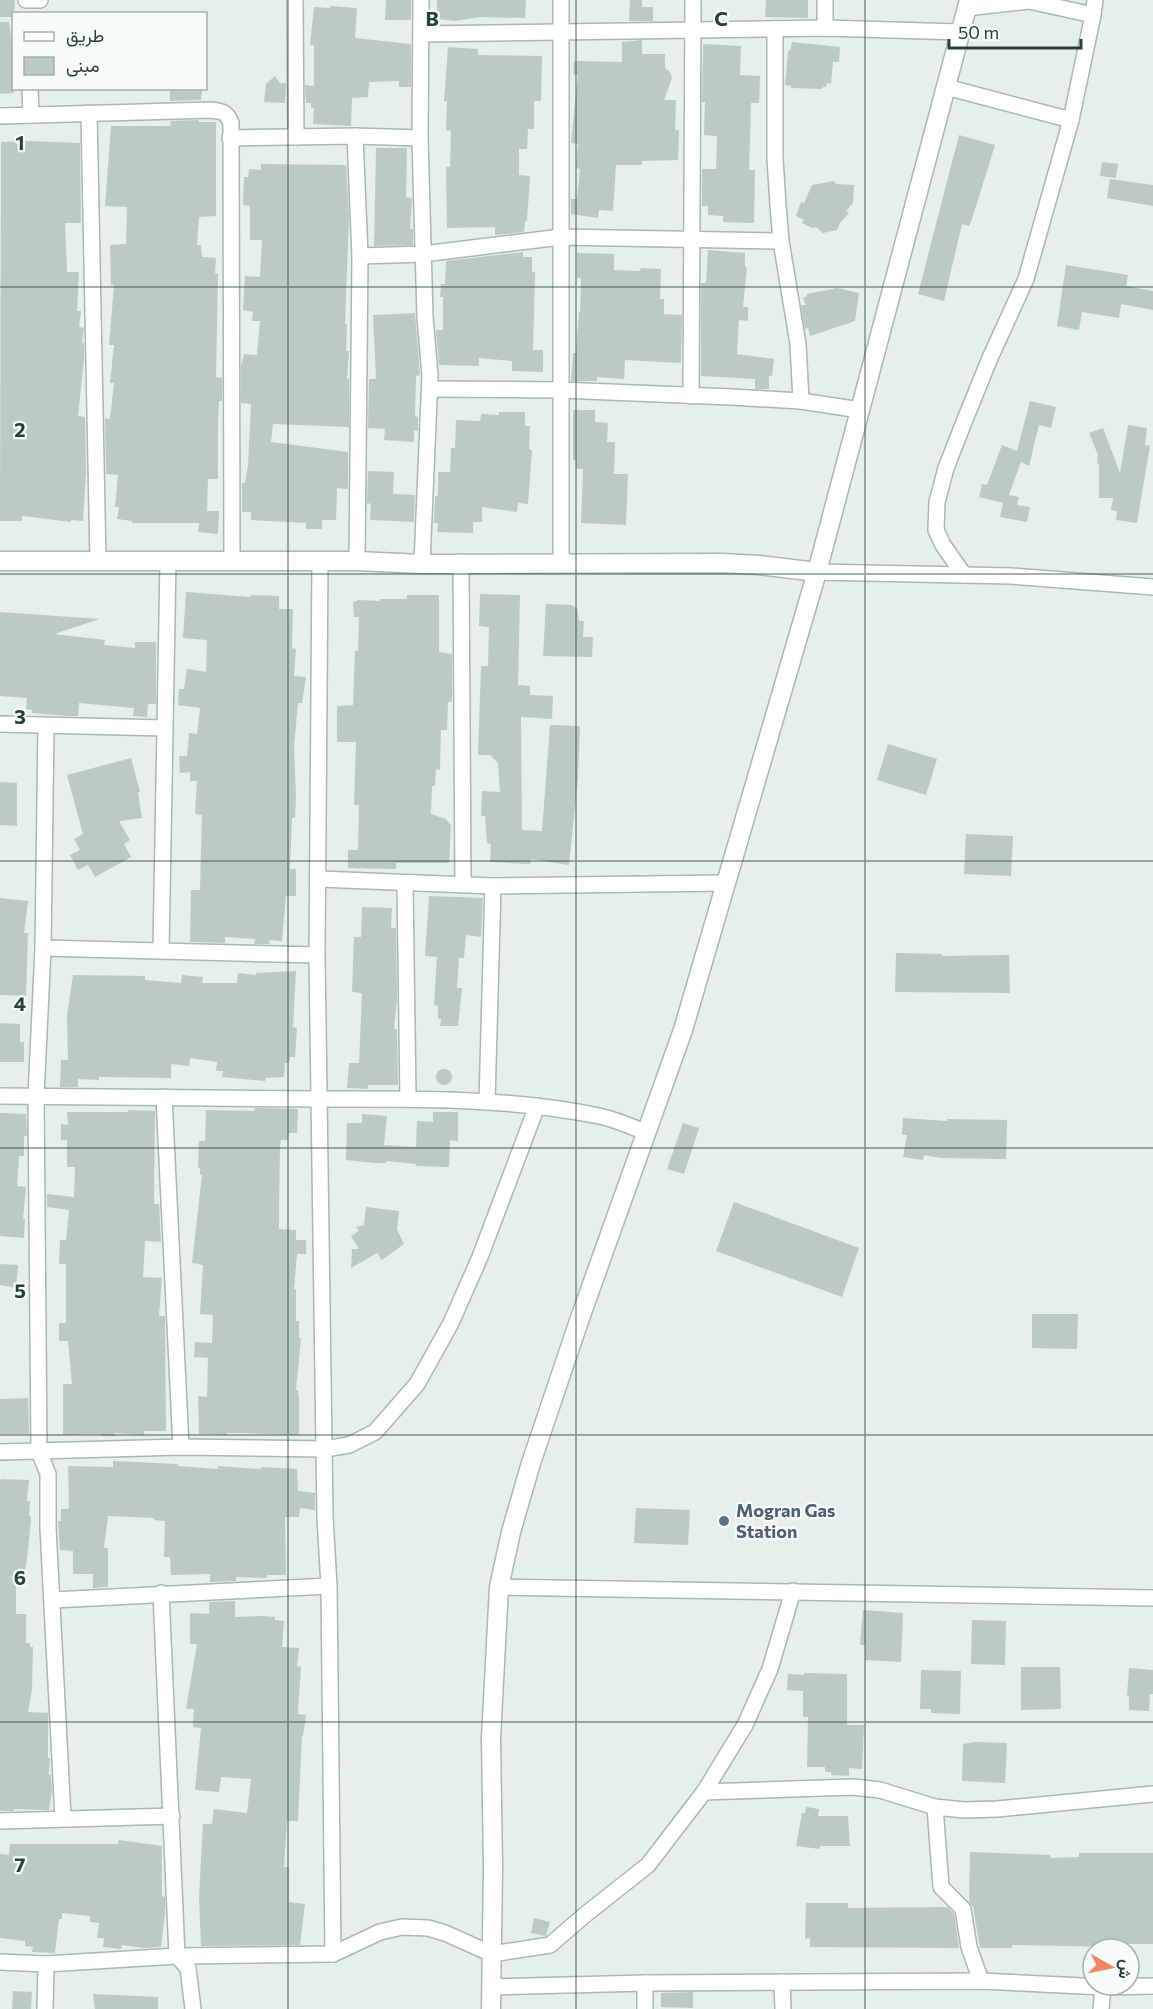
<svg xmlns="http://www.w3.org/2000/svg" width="1153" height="2009" font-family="Commissioner,Vazirmatn,sans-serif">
<rect width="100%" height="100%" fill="#e6efeb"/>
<g fill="#bbcac4">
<polygon points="0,0 15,0 14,17 0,17"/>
<polygon points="386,0 411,0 411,20 385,20"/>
<polygon points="437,0 526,0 525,18 480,17 455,21 437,19"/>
<polygon points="630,0 642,0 642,7 653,7 653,21 629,21"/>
<polygon points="766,0 808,0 808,18 765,17"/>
<polygon points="330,6 357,8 355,38 411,44 411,87 399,87 399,81 369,82 368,97 352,98 351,126 313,124 314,108 311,108 311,103 306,103 305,85 314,86 314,45 310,45 314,7 330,8"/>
<polygon points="0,22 9,22 14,57 14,93 0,94"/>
<polygon points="642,40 642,54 665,54 665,68 670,72 672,78 664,100 676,100 675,130 679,130 678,160 642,161 642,165 616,165 613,211 599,210 598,218 571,214 571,199 577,199 580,169 576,168 578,144 571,143 578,75 573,74 574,61 622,62 622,42"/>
<polygon points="792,42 840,47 839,62 833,62 831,84 827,83 826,87 823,87 822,89 791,88 791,86 785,85 788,51 790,51"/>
<polygon points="703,44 741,46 740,75 760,76 759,103 751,103 749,170 755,170 754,223 723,222 723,216 708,215 708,206 702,206 702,169 716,169 717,136 704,135 705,102 702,102"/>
<polygon points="448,47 478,49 478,55 542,56 541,101 534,101 534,129 528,129 527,149 519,149 519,175 530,176 527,221 525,221 524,232 495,235 495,227 447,228 446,167 450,167 451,131 446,130 447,101 444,101"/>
<polygon points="275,76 280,83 286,83 285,103 264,102 266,84"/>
<polygon points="170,88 202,90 201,100 170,101"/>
<polygon points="199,120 199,122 216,122 216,216 199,217 197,245 201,245 202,257 216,258 215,273 218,274 216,377 222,378 222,401 219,401 218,425 218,479 208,479 207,511 219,511 218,534 198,532 199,523 132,523 132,521 117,519 119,507 115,507 118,475 106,474 105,418 110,419 114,383 110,383 114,345 109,345 114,285 111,285 110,245 126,244 127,207 105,206 111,126 171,126 170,121"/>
<polygon points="959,135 995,145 972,219 969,226 962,224 944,301 918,294"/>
<polygon points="31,141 80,143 81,223 65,223 67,272 79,272 77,311 81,311 79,327 84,328 82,343 84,343 84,359 78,416 85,417 86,472 83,521 71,520 71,522 22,516 22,521 0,521 1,154 1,142"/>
<polygon points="376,148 407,148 406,197 412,198 410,229 413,229 413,245 374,246"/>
<polygon points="1102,162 1118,164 1116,178 1100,176"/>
<polygon points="261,164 346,165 349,216 345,324 347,324 346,351 349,351 347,379 349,379 349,427 273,424 271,442 348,452 348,489 337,488 336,520 322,520 322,529 306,529 306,523 251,520 251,512 242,512 242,483 245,483 248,465 251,404 241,403 241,366 244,354 257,355 260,321 252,321 253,312 243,310 245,276 260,277 262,240 250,240 250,206 243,205 244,177 248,177 249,169 261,170"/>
<polygon points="1110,179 1153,185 1153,206 1107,198"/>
<polygon points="834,181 836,184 854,185 853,203 846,211 849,213 840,223 837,230 823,233 816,227 812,228 802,223 804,220 796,216 801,202 804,203 812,185"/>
<polygon points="708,250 745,253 745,267 747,267 743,307 748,307 748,321 739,320 737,354 774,359 772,376 769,376 769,389 755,389 755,379 701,376 701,283 706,283"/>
<polygon points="523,252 523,257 532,257 532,272 535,272 533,350 543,350 543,372 512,371 512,361 479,358 479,366 439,365 436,330 443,330 443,297 440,297 441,284 445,284 446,261"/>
<polygon points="577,253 614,254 614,270 640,271 641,268 661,269 660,299 664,299 664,314 682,315 681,363 625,360 624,379 597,377 597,381 571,381 573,353 576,353 579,312 580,312 581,278 577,278"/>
<polygon points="1066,265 1128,275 1126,286 1153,291 1153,310 1121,304 1119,318 1082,312 1079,330 1057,326"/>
<polygon points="837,288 859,293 855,321 810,336 808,328 805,329 801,305 806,305 803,298 807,296 807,294"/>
<polygon points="415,313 420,375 416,376 415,416 418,417 418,431 414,430 414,442 384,440 385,429 368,428 369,379 376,379 373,315"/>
<polygon points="1030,401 1056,407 1051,428 1039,425 1029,466 1021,462 1009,495 1019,497 1017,505 1030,507 1027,522 1000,517 1003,503 979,497 982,484 987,485 1002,445 1017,451"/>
<polygon points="573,410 595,410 595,422 608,423 607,442 615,442 614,474 628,474 626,525 581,523 583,469 576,469 576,460 573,460"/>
<polygon points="499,412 525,412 525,426 530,426 529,449 532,450 528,504 518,503 517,512 482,507 482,522 473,522 473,533 437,532 438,523 434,523 435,496 438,496 438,472 450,472 451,448 455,448 456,420 480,421 481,414 499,415"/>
<polygon points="1128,425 1147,428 1145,445 1150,446 1137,523 1116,520 1117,511 1111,510 1113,498 1099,498 1099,464 1097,463 1098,455 1089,433 1103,428 1120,473"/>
<polygon points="368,471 394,472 393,494 415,495 414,522 370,520 371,504 367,503"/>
<polygon points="186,592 251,597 251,595 279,596 279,609 293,609 292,648 296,649 294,676 306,677 302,703 298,703 294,747 296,797 295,818 292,818 290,869 296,869 296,896 286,896 282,941 270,940 269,944 254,944 255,939 225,937 225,943 190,942 191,890 200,890 202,815 195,814 197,781 190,781 190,772 180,773 179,756 187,756 189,733 197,734 200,708 178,705 179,689 184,689 187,669 206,672 207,640 183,638"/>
<polygon points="480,594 520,595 518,685 530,686 530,695 553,696 552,719 521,717 522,830 542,831 550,725 580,726 578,778 569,865 531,859 530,864 490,862 491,844 487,843 485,816 481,816 482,791 500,792 498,763 490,755 478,755 481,666 488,666 489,627 479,626"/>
<polygon points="407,595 439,595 439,652 452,654 452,702 448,702 447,730 441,730 440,770 436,769 435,786 432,786 431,814 446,819 451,826 449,863 396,863 396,869 348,868 348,850 358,850 359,805 354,805 356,742 337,742 337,706 353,705 355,651 358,651 359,617 354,617 353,602 359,600 380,601 380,599 407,599"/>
<polygon points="546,604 571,605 577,608 579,621 584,621 583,637 593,637 592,657 543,656"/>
<polygon points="0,612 100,619 54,634 105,640 104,645 135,648 135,642 156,642 156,704 148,704 147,717 133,716 134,708 79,703 78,716 69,716 32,713 32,710 26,709 27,698 0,696"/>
<polygon points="888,744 937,759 926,795 877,780"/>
<polygon points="131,758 140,792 138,792 142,818 119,821 130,840 124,844 131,857 95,877 88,865 78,870 70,855 80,850 74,839 83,834 67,775"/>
<polygon points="0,782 17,783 17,826 0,825"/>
<polygon points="966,834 1013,836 1011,876 964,874"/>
<polygon points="429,896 483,898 481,937 466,935 464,958 459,958 457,988 462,988 458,1026 440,1026 441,1019 438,1019 438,1006 434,1005 437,957 425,956"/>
<polygon points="0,898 28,901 24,933 28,933 26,996 0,995"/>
<polygon points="362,907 392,908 391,928 396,928 397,999 394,1029 397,1029 398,1085 368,1085 368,1089 347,1088 349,1063 359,1063 362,993 352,992 354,937 361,937"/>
<polygon points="896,953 942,954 942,956 1009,955 1010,993 895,992"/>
<polygon points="296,971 293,1027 297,1028 295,1057 290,1057 289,1063 285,1063 284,1077 266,1078 265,1081 222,1077 223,1071 216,1071 217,1062 190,1058 189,1066 171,1064 171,1078 99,1077 99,1080 78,1079 78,1087 60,1087 61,1060 68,1060 67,1016 73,975 145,976 145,980 181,983 182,975 203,977 202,983 237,983 238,973 256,975 256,973"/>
<polygon points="0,1023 20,1024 20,1042 24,1042 24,1062 0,1062"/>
<circle cx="444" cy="1077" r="8"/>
<polygon points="255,1108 298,1109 297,1133 289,1133 288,1140 281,1140 280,1147 279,1208 279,1229 296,1230 296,1240 306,1240 306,1254 297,1254 294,1289 296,1289 296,1321 299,1321 299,1338 301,1338 296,1390 298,1390 299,1398 299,1435 241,1433 227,1433 227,1435 199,1434 198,1396 207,1397 208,1358 194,1357 195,1342 212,1343 213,1315 200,1314 203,1265 192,1263 202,1175 200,1175 200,1168 198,1168 199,1141 205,1141 206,1110 254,1111"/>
<polygon points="129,1110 155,1111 154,1204 159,1204 161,1242 145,1241 143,1277 162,1278 159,1316 165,1316 165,1318 166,1431 144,1431 144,1435 114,1433 115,1436 101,1436 101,1434 63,1435 63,1384 72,1384 68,1341 59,1341 59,1323 66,1323 66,1264 59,1264 60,1240 66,1240 69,1210 47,1207 47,1194 74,1197 75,1167 67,1167 67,1140 61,1140 61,1124 68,1125 67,1112 128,1112"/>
<polygon points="433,1112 458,1112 458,1141 450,1140 449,1167 416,1166 416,1164 386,1161 386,1163 374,1163 346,1160 347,1123 362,1123 362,1114 387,1116 384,1145 416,1147 417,1121 433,1122"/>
<polygon points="0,1113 26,1114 27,1136 24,1136 24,1156 19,1156 17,1186 26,1187 23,1219 25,1219 24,1238 0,1236"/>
<polygon points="903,1118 947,1121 947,1119 1007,1120 1006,1159 940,1158 924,1155 923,1160 903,1157 907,1135 902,1135"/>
<polygon points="683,1123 699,1128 684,1174 667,1169"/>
<polygon points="734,1202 859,1248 842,1297 716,1251"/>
<polygon points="366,1207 399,1211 397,1229 404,1244 382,1260 377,1253 351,1268 352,1249 359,1249 351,1236 359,1231 356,1227 364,1225"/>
<polygon points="0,1264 18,1265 16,1288 0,1285"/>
<polygon points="1032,1314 1078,1314 1077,1349 1032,1348"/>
<polygon points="28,1398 29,1434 0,1434 0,1399"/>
<polygon points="113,1461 178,1464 178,1466 218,1469 218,1466 261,1469 261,1467 297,1469 298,1491 315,1493 315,1510 300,1508 299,1517 285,1517 286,1575 267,1575 267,1578 236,1577 236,1581 210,1582 210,1574 171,1575 170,1557 164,1557 165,1521 154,1520 154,1518 108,1516 104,1548 108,1548 108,1587 93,1588 93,1574 73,1574 73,1551 60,1550 58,1521 61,1521 61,1509 69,1509 68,1466 113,1467"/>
<polygon points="2,1479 29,1480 27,1501 30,1501 29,1516 31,1517 29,1540 25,1576 16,1576 16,1614 26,1614 26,1643 30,1643 30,1647 33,1647 32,1690 28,1712 48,1713 48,1758 50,1758 49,1775 51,1775 52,1791 49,1810 14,1809 14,1811 0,1811 0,1480"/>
<polygon points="636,1508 690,1510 688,1545 634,1543"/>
<polygon points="235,1601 235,1617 263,1616 275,1617 275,1620 284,1621 282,1647 299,1648 297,1666 301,1667 298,1711 298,1714 306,1715 303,1736 302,1736 298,1821 287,1821 284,1867 289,1867 289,1902 305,1904 300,1945 201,1946 199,1897 203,1824 212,1824 214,1809 247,1813 251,1779 221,1777 219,1792 195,1790 201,1728 193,1727 194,1709 186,1709 197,1644 190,1644 190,1613 209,1614 209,1602"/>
<polygon points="863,1610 903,1613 901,1662 865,1660 865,1645 860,1645"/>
<polygon points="972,1620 1006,1621 1005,1665 971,1664"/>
<polygon points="1021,1667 1060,1667 1061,1709 1021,1710"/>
<polygon points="1129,1668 1153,1670 1153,1694 1150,1694 1149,1711 1129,1710 1129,1696 1127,1696"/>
<polygon points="921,1670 961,1671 960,1714 931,1713 931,1709 920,1709"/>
<polygon points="804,1673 847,1674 847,1725 864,1725 862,1769 849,1768 849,1776 831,1775 831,1772 825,1772 825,1767 807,1767 808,1717 803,1717 803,1691 787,1690 788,1674 804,1675"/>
<polygon points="975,1742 1007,1743 1005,1783 962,1781 963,1744"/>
<polygon points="806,1807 819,1809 818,1816 848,1816 850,1846 820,1846 820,1849 796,1846 802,1813 805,1813"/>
<polygon points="119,1840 162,1846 162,1896 165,1897 165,1913 161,1947 143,1948 122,1945 121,1949 103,1947 104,1938 97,1938 99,1923 90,1922 90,1916 62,1913 62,1919 59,1919 55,1953 32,1952 33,1947 25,1946 25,1941 0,1938 0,1854 9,1855 10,1844 118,1844"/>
<polygon points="970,1852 1050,1855 1051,1858 1079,1857 1079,1853 1153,1853 1153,1944 1117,1944 1117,1947 1012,1945 1012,1948 980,1948 973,1907 969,1902"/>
<polygon points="806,1903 848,1903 848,1908 948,1907 954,1914 959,1948 810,1947 810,1938 805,1939"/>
<polygon points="534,1918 550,1922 546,1936 531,1933"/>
<polygon points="13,1991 32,1992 31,2009 12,2009"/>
<polygon points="693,1992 693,2008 661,2007 661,1993"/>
<polygon points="93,1994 158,1997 158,2009 95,2009"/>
</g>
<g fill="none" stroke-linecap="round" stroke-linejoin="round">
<g stroke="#a8b8b2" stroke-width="18">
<g id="minor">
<polyline points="26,0 40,0"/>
<polyline points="295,0 296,137"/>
<polyline points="421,0 420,138 425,317 430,375 422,564"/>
<polyline points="561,0 561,564"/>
<polyline points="966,8 1029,1 1093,15"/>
<polyline points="825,28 825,0"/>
<polyline points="775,29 775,158 778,205 781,241 798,344 801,401"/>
<polyline points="422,34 825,28 960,32"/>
<polyline points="946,87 1071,120"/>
<polyline points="30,88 31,115"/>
<polyline points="89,113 98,561"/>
<path d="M0 116 210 110C222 111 227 112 231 123L232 561"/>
<polyline points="355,136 360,256 357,561"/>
<polyline points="230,138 355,136 420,138"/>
<polyline points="360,256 423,254 561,237 781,241"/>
<polyline points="430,389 561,390 731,397 801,401 860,410"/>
<polyline points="691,396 693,0"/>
<polyline points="320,561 317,955 325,1517 329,1586 333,1954"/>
<polyline points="461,562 463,885"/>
<polyline points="817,572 1011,576 1153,587"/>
<polyline points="964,575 943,545 936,530 937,502 946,468 964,422 990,358 1026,279 1071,120 1093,15 1095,0"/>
<polyline points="0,724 164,728"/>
<polyline points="46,727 43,948 36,1096 39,1451 48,1474 48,1528 63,1818"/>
<polyline points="319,879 493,886 725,883"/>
<polyline points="405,883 408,1098"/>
<polyline points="43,948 317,955"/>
<polyline points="161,950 168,562"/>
<path d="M0 1096C106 1096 212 1099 318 1099 412 1099 506 1097 599 1116 615 1119 631 1127 646 1132"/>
<polyline points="164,1097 181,1447"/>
<polyline points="487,1102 493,886"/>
<polyline points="0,1452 181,1447 325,1449 349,1445 375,1432 417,1384 451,1323 480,1257 537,1106"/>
<polyline points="499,1587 1153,1598"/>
<polyline points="161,1593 177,1956 188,1968 193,2009"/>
<polyline points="53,1600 329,1586"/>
<polyline points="704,1792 853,1787 880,1790 935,1807 964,1810 997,1809 1153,1794"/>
<polyline points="935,1807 941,1887 963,1909 969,1947 981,1981"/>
<polyline points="0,1821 172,1816"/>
<polyline points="0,1962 46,1964 177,1956 333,1954 380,1932 402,1927 428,1928 445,1933 492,1954 550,1945 586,1914 648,1865 704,1792 745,1725 770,1669 793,1591"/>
<polyline points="782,1982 783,2009"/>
<polyline points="491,1987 645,1983 981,1981 1103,1987 1153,1986"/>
<polyline points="45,2009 46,1964"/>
<polyline points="645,2009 645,1983"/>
<polyline points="1101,2009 1103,1987"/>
</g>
</g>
<g stroke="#a8b8b2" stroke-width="21">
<g id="tertiary">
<polyline points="0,561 357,561 422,564 722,563 759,565 817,572"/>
<polyline points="491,2009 493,1867 491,1738 499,1587 511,1532 531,1463 580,1318 683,1030 817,572 969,0"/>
</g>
</g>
<use href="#minor" stroke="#fff" stroke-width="15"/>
<use href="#tertiary" stroke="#fff" stroke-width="18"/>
</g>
<path fill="none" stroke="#24423a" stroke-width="1.5" stroke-opacity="0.55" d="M288 0V2009M576 0V2009M865 0V2009M0 287H1153M0 574H1153M0 861H1153M0 1148H1153M0 1435H1153M0 1722H1153"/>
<circle fill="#5c6f8a" stroke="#f7fbf9" stroke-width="2" cx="724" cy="1521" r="6"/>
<g text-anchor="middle" stroke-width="4.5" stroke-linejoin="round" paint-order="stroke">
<g font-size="18" font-weight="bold" fill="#4e5e75" stroke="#f7fbf9" text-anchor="start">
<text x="736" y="1517">Mogran Gas<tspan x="736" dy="21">Station</tspan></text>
</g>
</g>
<g font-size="20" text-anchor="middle" font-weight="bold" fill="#24423a" stroke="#f7fbf9" stroke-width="4.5" stroke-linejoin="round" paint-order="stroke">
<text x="432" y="26">B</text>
<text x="721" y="26">C</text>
<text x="20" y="150">1</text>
<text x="20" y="437">2</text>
<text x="20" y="724">3</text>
<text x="20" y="1011">4</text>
<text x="20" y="1298">5</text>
<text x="20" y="1585">6</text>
<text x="20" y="1872">7</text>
</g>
<rect x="12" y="12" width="195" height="78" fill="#f7fbf9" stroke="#a3b1ad" stroke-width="1.5"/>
<rect x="24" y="32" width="30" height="9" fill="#ffffff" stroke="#a3b1ad" stroke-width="1.5"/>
<text x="66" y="42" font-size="18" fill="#24423a">طريق</text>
<rect x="24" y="57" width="30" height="18" fill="#bbcac4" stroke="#a3b1ad" stroke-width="1.5"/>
<text x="66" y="72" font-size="18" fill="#24423a">مبنى</text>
<g transform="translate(1111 1967) rotate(99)"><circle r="28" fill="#f7fbf9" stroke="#a3b1ad" stroke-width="1.5"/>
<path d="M0-4.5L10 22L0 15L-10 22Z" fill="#f4845f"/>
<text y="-9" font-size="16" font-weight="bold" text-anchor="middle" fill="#24423a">ش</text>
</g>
<path d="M949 39v9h132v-9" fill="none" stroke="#24423a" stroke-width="3"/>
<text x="958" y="39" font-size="18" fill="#24423a" stroke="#f7fbf9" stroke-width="4.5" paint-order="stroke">50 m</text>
</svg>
